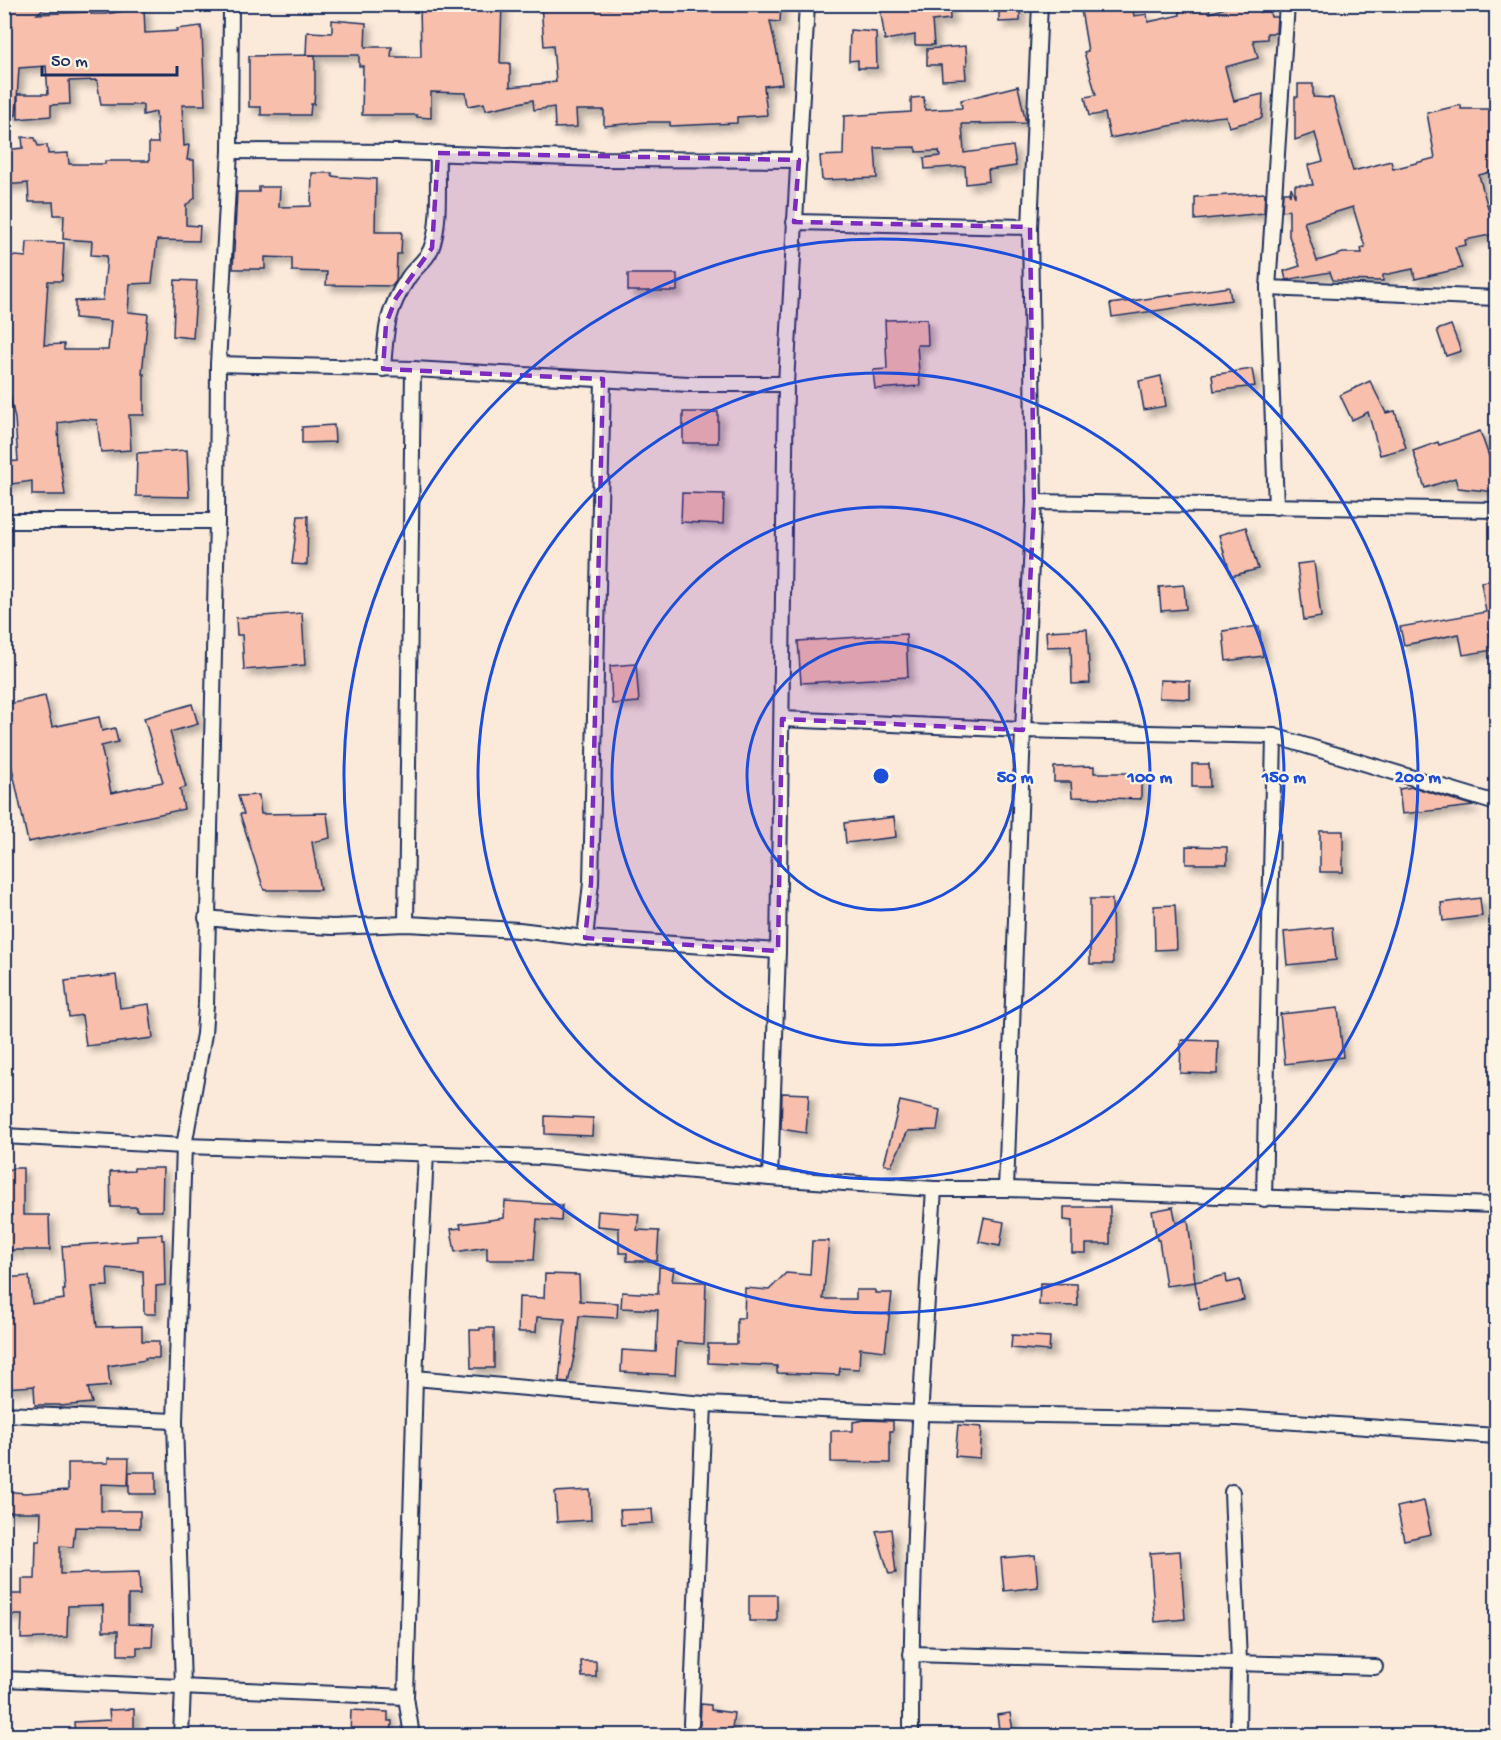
<svg xmlns="http://www.w3.org/2000/svg" width="1501" height="1740" font-family="'Gochi Hand',sans-serif">
<defs>
<filter id="shadow"><feDropShadow dx="5.5" dy="5.5" stdDeviation="3" flood-color="#0004"/></filter>
</defs>
<rect width="100%" height="100%" fill="#fbeada"/>
<filter id="ink" filterUnits="userSpaceOnUse"><feTurbulence type="fractalNoise" baseFrequency=".0167" numOctaves="2"/><feDisplacementMap in="SourceGraphic" scale="12" xChannelSelector="R" yChannelSelector="G"/><feConvolveMatrix kernelMatrix="1 2 1 2 8 2 1 2 1" color-interpolation-filters="sRGB"/></filter>
<g filter="url(#ink)">
<g fill="#f7bfac" stroke="#1b2f5e" stroke-width="1.5" fill-rule="evenodd" filter="url(#shadow)">
<polygon points="4,4 49,4 37,14 91,12 91,14 105,14 144,8 145,33 177,31 176,29 201,26 202,33 205,105 182,105 184,146 189,145 187,160 194,160 195,198 186,205 186,225 200,226 199,241 157,240 152,283 130,284 128,312 148,314 142,374 144,374 144,415 129,415 131,450 101,452 97,420 82,419 58,423 59,453 65,495 32,495 32,481 4,485 4,462 18,461 15,419 9,391 4,391 4,255 26,257 27,242 64,243 62,281 48,281 44,345 64,344 64,350 108,350 111,321 75,318 75,301 103,300 107,256 91,255 92,241 63,239 64,215 54,215 53,202 29,202 28,183 4,185 4,150 23,148 22,137 35,138 38,146 47,145 48,154 68,153 69,164 105,164 105,161 149,161 149,143 158,143 156,112 143,115 143,105 101,105 97,80 69,81 70,104 51,105 51,116 18,119 18,94 48,94 46,66 19,68 16,115 4,115 4,45 6,45"/>
<polygon points="420,4 502,4 500,63 510,63 510,87 556,82 553,45 544,46 541,4 608,4 608,8 643,4 781,4 780,22 770,21 777,53 782,84 764,86 767,115 737,117 737,123 670,126 670,122 646,122 604,126 604,110 576,110 577,127 555,128 554,107 534,110 533,100 486,110 484,103 468,106 466,93 431,92 431,118 417,117 417,115 362,115 363,66 359,66 359,55 306,55 307,32 332,33 332,20 366,23 365,47 392,47 391,57 421,57"/>
<polygon points="898,4 949,4 950,19 932,21 934,45 915,45 915,35 885,40 880,7"/>
<polygon points="1020,4 1020,21 999,22 999,5"/>
<polygon points="1080,4 1110,4 1110,7 1132,4 1134,16 1147,14 1148,22 1180,15 1178,4 1208,4 1210,13 1237,4 1258,4 1260,12 1269,9 1271,17 1277,17 1276,33 1267,33 1267,39 1253,40 1258,58 1225,67 1234,101 1263,94 1262,118 1229,127 1226,116 1214,117 1110,138 1105,113 1089,116 1085,97 1096,95 1084,52 1088,51"/>
<polygon points="850,30 876,32 877,68 858,68 858,60 849,61"/>
<polygon points="966,46 967,65 965,65 966,79 942,80 941,65 927,65 927,49"/>
<polygon points="315,55 315,90 314,104 311,104 310,115 261,115 261,107 249,107 249,56"/>
<path d="M1298 84H1313V97L1333 98 1353 171 1391 161 1393 169 1435 158 1427 113 1461 105V109H1491L1497 137V170L1479 175 1495 234 1465 240 1466 245 1455 247 1462 268 1415 279 1413 269 1383 275V281L1333 280 1330 272 1286 280 1284 271 1300 266 1289 236V210L1282 211 1283 192H1289L1290 196 1291 187 1295 197V185H1313L1308 165 1323 161 1315 133 1295 140V97H1298ZM1353 207 1365 247 1361 248 1362 253H1343L1317 261 1304 222Z"/>
<polygon points="1018,86 1026,123 962,124 964,153 1013,146 1016,166 988,170 989,181 966,184 965,166 925,169 924,158 940,156 939,151 916,152 916,147 875,148 877,178 822,180 820,156 843,155 844,116 911,112 911,98 924,97 925,110 962,108 961,100"/>
<polygon points="312,173 332,173 332,176 340,177 376,179 375,232 402,232 401,254 397,254 396,281 392,286 326,285 327,272 292,271 292,258 265,257 265,269 233,269 237,192 259,192 259,187 280,187 279,207 311,206"/>
<polygon points="1265,193 1264,213 1195,220 1195,197"/>
<rect x="628" y="274" width="49" height="17"/>
<polygon points="175,280 197,281 193,338 173,336"/>
<polygon points="1229,287 1231,300 1112,317 1110,304"/>
<polygon points="927,319 928,345 917,345 920,386 875,389 873,370 887,369 885,320"/>
<polygon points="1451,325 1461,351 1446,356 1437,330"/>
<polygon points="1252,369 1255,386 1214,391 1212,375"/>
<polygon points="1161,376 1166,406 1144,410 1139,381"/>
<polygon points="1370,381 1386,413 1395,411 1406,448 1380,455 1368,412 1352,420 1340,395"/>
<rect x="683" y="412" width="35" height="31"/>
<polygon points="334,425 335,442 302,443 302,427"/>
<polygon points="1480,431 1497,479 1497,492 1458,488 1455,478 1425,488 1413,451 1438,442 1439,445"/>
<polygon points="187,450 189,497 136,496 137,453"/>
<polygon points="682,493 724,494 723,524 681,522"/>
<polygon points="298,516 308,516 307,565 292,564"/>
<polygon points="1246,527 1258,569 1231,576 1219,535"/>
<polygon points="1314,562 1321,617 1304,620 1297,564"/>
<polygon points="1497,580 1497,628 1489,629 1493,650 1463,655 1459,634 1404,645 1400,627 1486,612 1481,582"/>
<polygon points="1184,585 1186,609 1161,611 1159,587"/>
<polygon points="302,613 305,665 244,670 242,635 237,635 236,618"/>
<polygon points="1259,626 1263,656 1226,661 1223,631"/>
<polygon points="1087,629 1090,683 1072,684 1071,646 1047,647 1046,631"/>
<polygon points="906,634 908,677 801,683 798,641"/>
<polygon points="636,664 639,702 612,704 610,666"/>
<polygon points="1160,680 1190,681 1190,699 1159,698"/>
<polygon points="45,696 52,727 99,717 102,731 115,728 118,742 101,746 111,793 163,782 144,718 192,704 198,724 170,732 186,787 180,789 184,809 28,842 4,731 4,705"/>
<polygon points="1192,764 1209,764 1210,787 1192,787"/>
<polygon points="1094,766 1094,773 1141,773 1141,799 1072,797 1071,782 1054,782 1054,767"/>
<polygon points="1413,787 1474,806 1402,814 1399,789"/>
<polygon points="259,795 261,814 327,813 330,838 312,842 320,890 264,890 240,814 244,814 238,796"/>
<polygon points="894,817 896,837 846,843 844,823"/>
<rect x="1320" y="831" width="23" height="41"/>
<polygon points="1186,846 1227,847 1227,864 1186,864"/>
<polygon points="1480,898 1482,916 1443,921 1441,903"/>
<polygon points="1090,899 1112,899 1113,964 1090,964"/>
<polygon points="1175,905 1177,949 1155,950 1154,906"/>
<polygon points="1333,927 1336,960 1287,965 1284,932"/>
<polygon points="116,975 120,1008 149,1004 153,1038 86,1046 82,1015 69,1017 65,981"/>
<polygon points="1338,1008 1343,1057 1285,1064 1280,1014"/>
<polygon points="1181,1040 1218,1041 1217,1074 1180,1073"/>
<polygon points="782,1093 809,1094 806,1133 781,1129"/>
<polygon points="900,1101 940,1110 937,1130 908,1131 891,1166 884,1164"/>
<polygon points="545,1116 593,1118 592,1136 545,1134"/>
<polygon points="14,1168 23,1168 23,1215 49,1215 50,1250 4,1250 4,1171"/>
<polygon points="134,1168 163,1168 162,1211 137,1211 137,1207 111,1207 110,1172 134,1171"/>
<polygon points="505,1201 562,1205 561,1221 537,1219 534,1260 487,1260 487,1247 455,1252 451,1229 461,1228 460,1224 504,1218"/>
<polygon points="1064,1207 1110,1207 1110,1244 1086,1244 1086,1253 1072,1253 1072,1221 1064,1220"/>
<polygon points="1173,1207 1176,1223 1188,1220 1195,1282 1166,1286 1159,1240 1157,1240 1152,1211"/>
<polygon points="598,1211 639,1214 637,1230 659,1231 657,1261 627,1261 627,1253 619,1253 619,1228 597,1226"/>
<polygon points="984,1218 1004,1222 1000,1246 979,1242"/>
<polygon points="162,1234 162,1240 164,1240 165,1285 156,1286 156,1314 144,1314 143,1271 107,1268 108,1286 92,1287 97,1327 142,1326 142,1341 159,1341 159,1358 145,1358 146,1360 108,1366 110,1386 88,1388 92,1403 60,1406 60,1405 35,1405 34,1386 4,1388 4,1278 29,1276 32,1304 64,1299 63,1290 65,1290 62,1246 137,1241 137,1235"/>
<polygon points="812,1241 829,1241 823,1299 856,1299 856,1290 875,1290 875,1293 892,1293 885,1351 860,1348 859,1369 840,1368 839,1375 777,1373 777,1366 708,1363 708,1344 737,1344 737,1318 744,1318 745,1288 769,1290 786,1273 810,1275"/>
<polygon points="659,1267 674,1268 672,1281 706,1282 704,1344 677,1342 675,1375 621,1372 622,1350 656,1352 658,1310 621,1308 622,1292 658,1294"/>
<polygon points="545,1274 579,1275 580,1301 618,1303 617,1318 579,1316 576,1348 568,1383 559,1382 565,1319 537,1317 536,1332 518,1332 519,1297 544,1298"/>
<polygon points="1226,1275 1227,1283 1240,1280 1244,1300 1200,1310 1195,1282"/>
<polygon points="1040,1283 1077,1284 1078,1306 1039,1305"/>
<polygon points="480,1328 494,1328 494,1368 471,1368 470,1330 480,1330"/>
<polygon points="1012,1335 1050,1337 1049,1351 1011,1348"/>
<polygon points="865,1420 893,1421 893,1431 890,1431 890,1463 831,1462 831,1431 853,1431 853,1422"/>
<polygon points="958,1425 982,1427 980,1458 955,1456"/>
<polygon points="108,1458 129,1458 128,1485 101,1484 101,1511 140,1511 140,1528 75,1527 73,1547 60,1546 60,1574 139,1572 140,1595 128,1595 128,1624 153,1625 152,1647 137,1647 137,1655 118,1655 118,1631 103,1631 103,1605 68,1606 67,1637 21,1639 22,1615 4,1615 4,1594 22,1594 22,1579 35,1579 36,1541 40,1541 41,1512 4,1512 4,1491 25,1493 68,1490 68,1463 108,1463"/>
<rect x="129" y="1472" width="27" height="22"/>
<polygon points="590,1490 591,1520 557,1522 555,1492"/>
<polygon points="1424,1501 1431,1534 1404,1540 1397,1507"/>
<polygon points="652,1509 653,1523 621,1525 620,1510"/>
<polygon points="891,1529 896,1573 889,1574 876,1531"/>
<polygon points="1180,1551 1185,1619 1155,1622 1150,1553"/>
<polygon points="1035,1555 1038,1587 1004,1591 1001,1558"/>
<rect x="749" y="1595" width="28" height="26"/>
<polygon points="581,1661 596,1661 596,1677 582,1677"/>
<polygon points="701,1704 711,1705 711,1710 734,1713 731,1736 694,1732 698,1729 700,1725"/>
<polygon points="134,1709 134,1736 75,1736 74,1722 110,1720 109,1710"/>
<polygon points="351,1710 388,1712 388,1721 392,1721 391,1736 350,1736"/>
<polygon points="1010,1713 1014,1736 1000,1736 997,1715"/>
</g>
<g fill="none" stroke-linecap="round" stroke-linejoin="round">
<g stroke="#1b2f5e" stroke-width="18">
<g id="minor">
<polyline points="230,151 398,152 599,159 799,160"/>
<polyline points="794,222 1030,227"/>
<polyline points="1268,288 1496,298"/>
<polyline points="218,364 413,369 689,384 786,384"/>
<path d="M383 369C386 329 386 312 408 278 415 267 426 261 431 249 441 226 437 179 438 153"/>
<polyline points="1034,502 1496,510"/>
<polyline points="1276,507 1268,288 1287,4"/>
<polyline points="4,521 217,521"/>
<polyline points="782,719 1023,730 1274,736 1496,803"/>
<polyline points="206,918 270,924 333,927 406,924 465,927 519,930 585,938 778,951"/>
<polyline points="406,924 413,369"/>
<polyline points="585,938 591,883 603,379"/>
<polyline points="4,1136 184,1146 541,1157 770,1178 934,1189 1006,1189 1496,1205"/>
<polyline points="770,1178 778,951 786,384 807,4"/>
<polyline points="1006,1189 1023,730 1034,502 1030,227 1040,4"/>
<polyline points="1264,1199 1274,736"/>
<polyline points="415,1378 704,1404 919,1413 1238,1418 1496,1436"/>
<polyline points="4,1414 175,1421"/>
<polyline points="1232,1492 1239,1662 1238,1736"/>
<polyline points="911,1654 1375,1667"/>
<path d="M4 1679C139 1684 272 1692 406 1697"/>
<polyline points="691,1724 704,1404"/>
<polyline points="181,1736 183,1687 175,1421 184,1146 204,1034 206,1005 217,521 218,364 230,151 231,4"/>
<polyline points="412,1736 406,1697 415,1378 426,1153"/>
<path d="M911 1736C911 1553 922 1371 934 1189"/>
</g>
</g>
<use href="#minor" stroke="#fcf5e5" stroke-width="14"/>
</g>
</g>
<path fill="#7b2cbf" fill-opacity="0.2" stroke="#7b2cbf" stroke-width="4.5" stroke-dasharray="12 8" stroke-linejoin="round" d="M438 153 799 160 794 222 1030 227 1034 502 1023 730 782 719 778 951 585 938 591 883 603 379 383 369 386 324 396 298 432 248Z"/>
<g fill="none" stroke="#1d4ed8" stroke-width="3">
<circle cx="881" cy="776" r="134"/>
<circle cx="881" cy="776" r="269"/>
<circle cx="881" cy="776" r="403"/>
<circle cx="881" cy="776" r="537"/>
</g>
<circle cx="881" cy="776" r="9" fill="#1d4ed8" stroke="#fcf5e5" stroke-width="3"/>
<g font-size="18" text-anchor="middle" font-weight="bold" fill="#1d4ed8" stroke="#fcf5e5" stroke-width="4.5" stroke-linejoin="round" paint-order="stroke">
<text x="1015" y="782">50 m</text>
<text x="1150" y="782">100 m</text>
<text x="1284" y="782">150 m</text>
<text x="1418" y="782">200 m</text>
</g>
<rect width="1501" height="1740" fill="none" stroke="#fcf5e5" stroke-width="24"/>
<rect x="12" y="12" width="1477" height="1716" fill="none" stroke="#1b2f5e" stroke-width="2" filter="url(#ink)"/>
<path d="M42 66v9h135v-9" fill="none" stroke="#1b2f5e" stroke-width="3"/>
<text x="51" y="66" font-size="18" fill="#1b2f5e" stroke="#fcf5e5" stroke-width="4.5" paint-order="stroke">50 m</text>
</svg>
